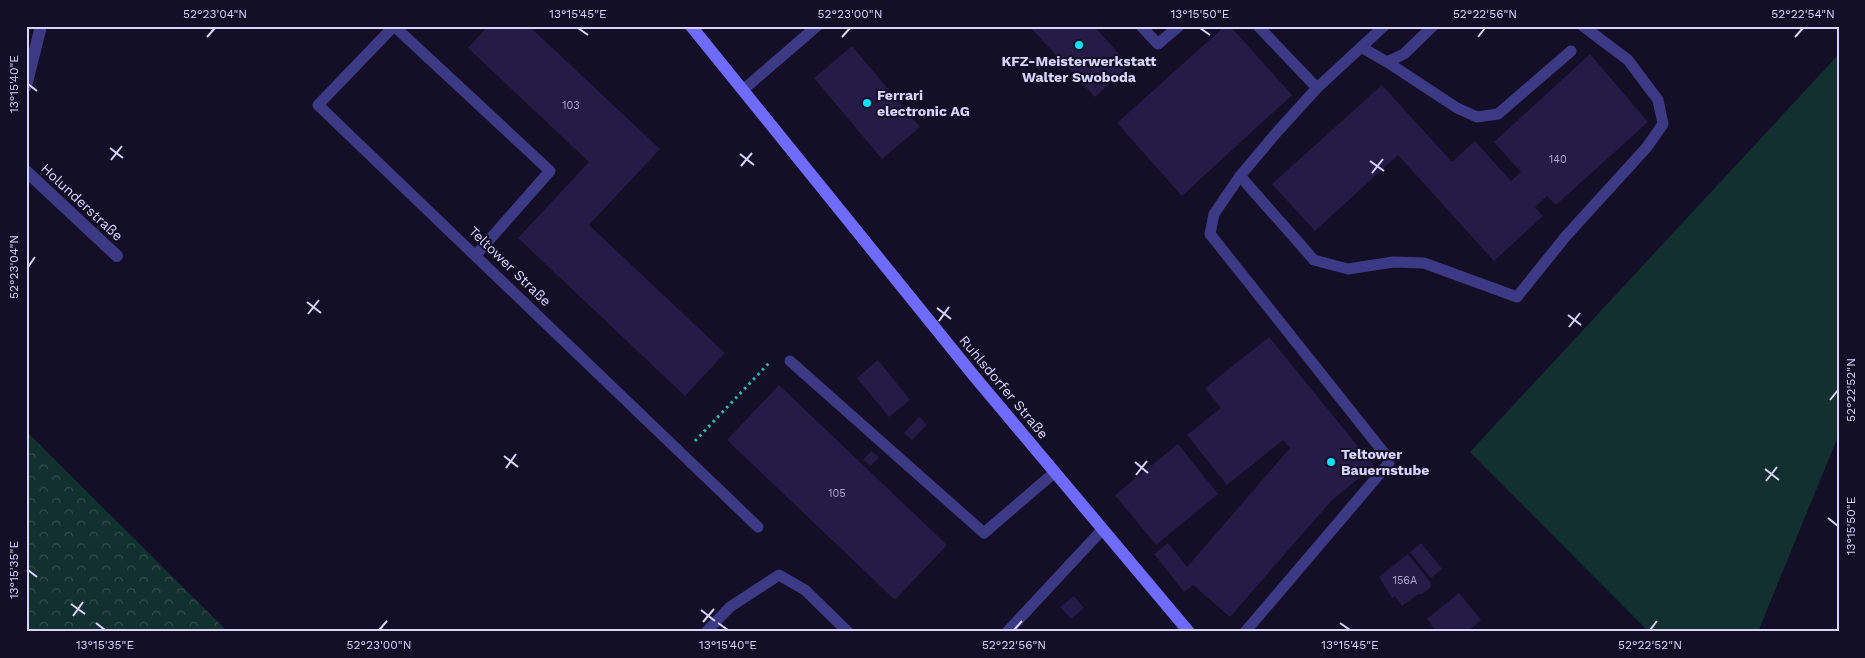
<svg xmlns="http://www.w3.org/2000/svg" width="1865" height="658" font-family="'Work Sans',sans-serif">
<defs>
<pattern id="forest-crowns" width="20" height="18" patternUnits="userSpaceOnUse" patternTransform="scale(1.25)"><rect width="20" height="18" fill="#12302f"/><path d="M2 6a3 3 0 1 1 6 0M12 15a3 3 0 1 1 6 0" fill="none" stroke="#344d4e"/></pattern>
</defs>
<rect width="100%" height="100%" fill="#130f26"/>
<polygon fill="#12302f" points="1839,54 1839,434 1758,632 1649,632 1470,452"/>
<polygon fill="url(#forest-crowns)" points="26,431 228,632 26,632"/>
<g fill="#241b47">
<polygon points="488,26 529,26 660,149 589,225 725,353 685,396 518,238 589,162 468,48"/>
<polygon points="1029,26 1094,26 1129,65 1095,97"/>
<polygon points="1225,26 1230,26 1292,95 1182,196 1117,123"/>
<polygon points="852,46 920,127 882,159 814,78"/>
<polygon points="1590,54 1648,122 1556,205 1547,196 1535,207 1543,216 1494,261 1398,155 1315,231 1272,184 1382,85 1452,162 1475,141 1511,181 1521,172 1494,142"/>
<polygon points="1269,337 1374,466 1332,500 1230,617 1193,585 1184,592 1154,554 1168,543 1187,567 1290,448 1283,440 1227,485 1187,435 1221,408 1205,388"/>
<polygon points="878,360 910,400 889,417 857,378"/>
<polygon points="779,385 947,545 895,600 727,440"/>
<polygon points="919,417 927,425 912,440 904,433"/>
<polygon points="1178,444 1218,494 1156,545 1115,495"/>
<polygon points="871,451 879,457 871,466 863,460"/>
<polygon points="1421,543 1442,569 1431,578 1410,552"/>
<polygon points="1408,554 1431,583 1430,588 1422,594 1418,594 1402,606 1395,596 1392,598 1379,577"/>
<polygon points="1459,593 1481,620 1467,632 1437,632 1427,619"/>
<polygon points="1074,596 1084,608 1071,619 1060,607"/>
</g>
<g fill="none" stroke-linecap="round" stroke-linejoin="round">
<polyline stroke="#2fb8b0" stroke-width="3" stroke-dasharray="2.5 4" stroke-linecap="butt" points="695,441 770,362"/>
<g stroke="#3d3a85" stroke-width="11">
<polyline points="394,26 318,105 758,527"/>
<polyline points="394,26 550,171 476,255"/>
<polyline points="1141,26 1158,44 1179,26"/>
<polyline points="1258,26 1317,88"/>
<polyline points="1361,47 1387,62 1404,54 1433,26"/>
<polyline points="1387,62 1457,108 1477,117 1498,114 1571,51"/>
<polyline points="743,90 817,26"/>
<polyline points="1240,176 1314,260 1348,269 1393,262 1424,263 1517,297 1566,236 1647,147 1663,124 1658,100 1628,60 1583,26"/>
<polyline points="790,361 984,533 1055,472"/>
<polyline points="706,632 730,607 779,575 805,590 848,632"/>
<polyline points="1007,632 1102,530"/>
<polyline points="1245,632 1389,463 1388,458 1210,234 1214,214 1240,176 1277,132 1317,88 1384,26"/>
</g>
<g stroke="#3d3a85" stroke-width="12">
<polyline points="26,86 41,26"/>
<polyline points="26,171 117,256"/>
</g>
<polyline stroke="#6f6bff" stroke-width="12" points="691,26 974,376 1189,632"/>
</g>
<path fill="none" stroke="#d9d4ff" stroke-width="2" d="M578 28 588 35M1200 28 1210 35M207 37 215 28M842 37 850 28M1478 37 1485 28M1795 37 1803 28M28 84 37 91M110 148 123 158M740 154 754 165M111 160 122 146M1370 161 1384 171M741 166 752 153M1372 173 1383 159M28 267 35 257M307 302 321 313M937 308 951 319M308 314 319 300M1568 315 1581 325M939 321 949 307M1569 327 1580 313M1830 400 1838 390M504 456 518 467M1135 462 1148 473M506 468 516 454M1765 469 1779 480M1136 475 1147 461M1766 481 1777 467M1828 518 1838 526M28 570 37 577M71 604 85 614M701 610 715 621M73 616 83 602M703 622 714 609M96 623 105 630M718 623 728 630M1340 623 1350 630M379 630 387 621M1014 630 1022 621M1650 630 1657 621"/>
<g fill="#00e5ff" stroke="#130f26" stroke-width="2">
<circle cx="1079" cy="45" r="5"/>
<circle cx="867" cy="103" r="5"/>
<circle cx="1331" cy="462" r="5"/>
</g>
<g text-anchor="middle" stroke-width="4" stroke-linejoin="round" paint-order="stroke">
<g font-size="11" fill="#aca6d1">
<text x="571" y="109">103</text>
<text x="1558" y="163">140</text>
<text x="837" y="497">105</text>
<text x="1405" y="584">156A</text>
</g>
<g font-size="14" font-weight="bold" fill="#d9d4ff" stroke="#130f26" text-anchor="start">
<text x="1079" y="66" text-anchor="middle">KFZ-Meisterwerkstatt<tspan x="1079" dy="16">Walter Swoboda</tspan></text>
<text x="877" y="100">Ferrari<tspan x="877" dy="16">electronic AG</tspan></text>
<text x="1341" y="459">Teltower<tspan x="1341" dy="16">Bauernstube</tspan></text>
</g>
<g font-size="14" fill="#d9d4ff" stroke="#130f26">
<text transform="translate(82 202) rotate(43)" y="5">Holunderstraße</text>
<text transform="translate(510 266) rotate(44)" y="5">Teltower Straße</text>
<text transform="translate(1004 387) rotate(50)" y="5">Ruhlsdorfer Straße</text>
</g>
</g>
<rect width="1865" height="658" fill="none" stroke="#130f26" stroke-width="55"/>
<rect x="28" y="28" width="1810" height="602" fill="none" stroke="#d9d4ff" stroke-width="2"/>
<g font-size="12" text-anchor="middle" fill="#d9d4ff">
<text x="215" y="18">52°23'04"N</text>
<text x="578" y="18">13°15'45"E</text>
<text x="850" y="18">52°23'00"N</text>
<text x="1200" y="18">13°15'50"E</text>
<text x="1485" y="18">52°22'56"N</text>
<text x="1803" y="18">52°22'54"N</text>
<text transform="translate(14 84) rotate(-90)" y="4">13°15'40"E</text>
<text transform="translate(14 267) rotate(-90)" y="4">52°23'04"N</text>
<text transform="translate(1851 390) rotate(-90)" y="4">52°22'52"N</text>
<text transform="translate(1851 526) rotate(-90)" y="4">13°15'50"E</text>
<text transform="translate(14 570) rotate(-90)" y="4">13°15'35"E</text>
<text x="105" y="649">13°15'35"E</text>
<text x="379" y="649">52°23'00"N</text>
<text x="728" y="649">13°15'40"E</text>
<text x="1014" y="649">52°22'56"N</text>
<text x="1350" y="649">13°15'45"E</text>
<text x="1650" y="649">52°22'52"N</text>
</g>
</svg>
